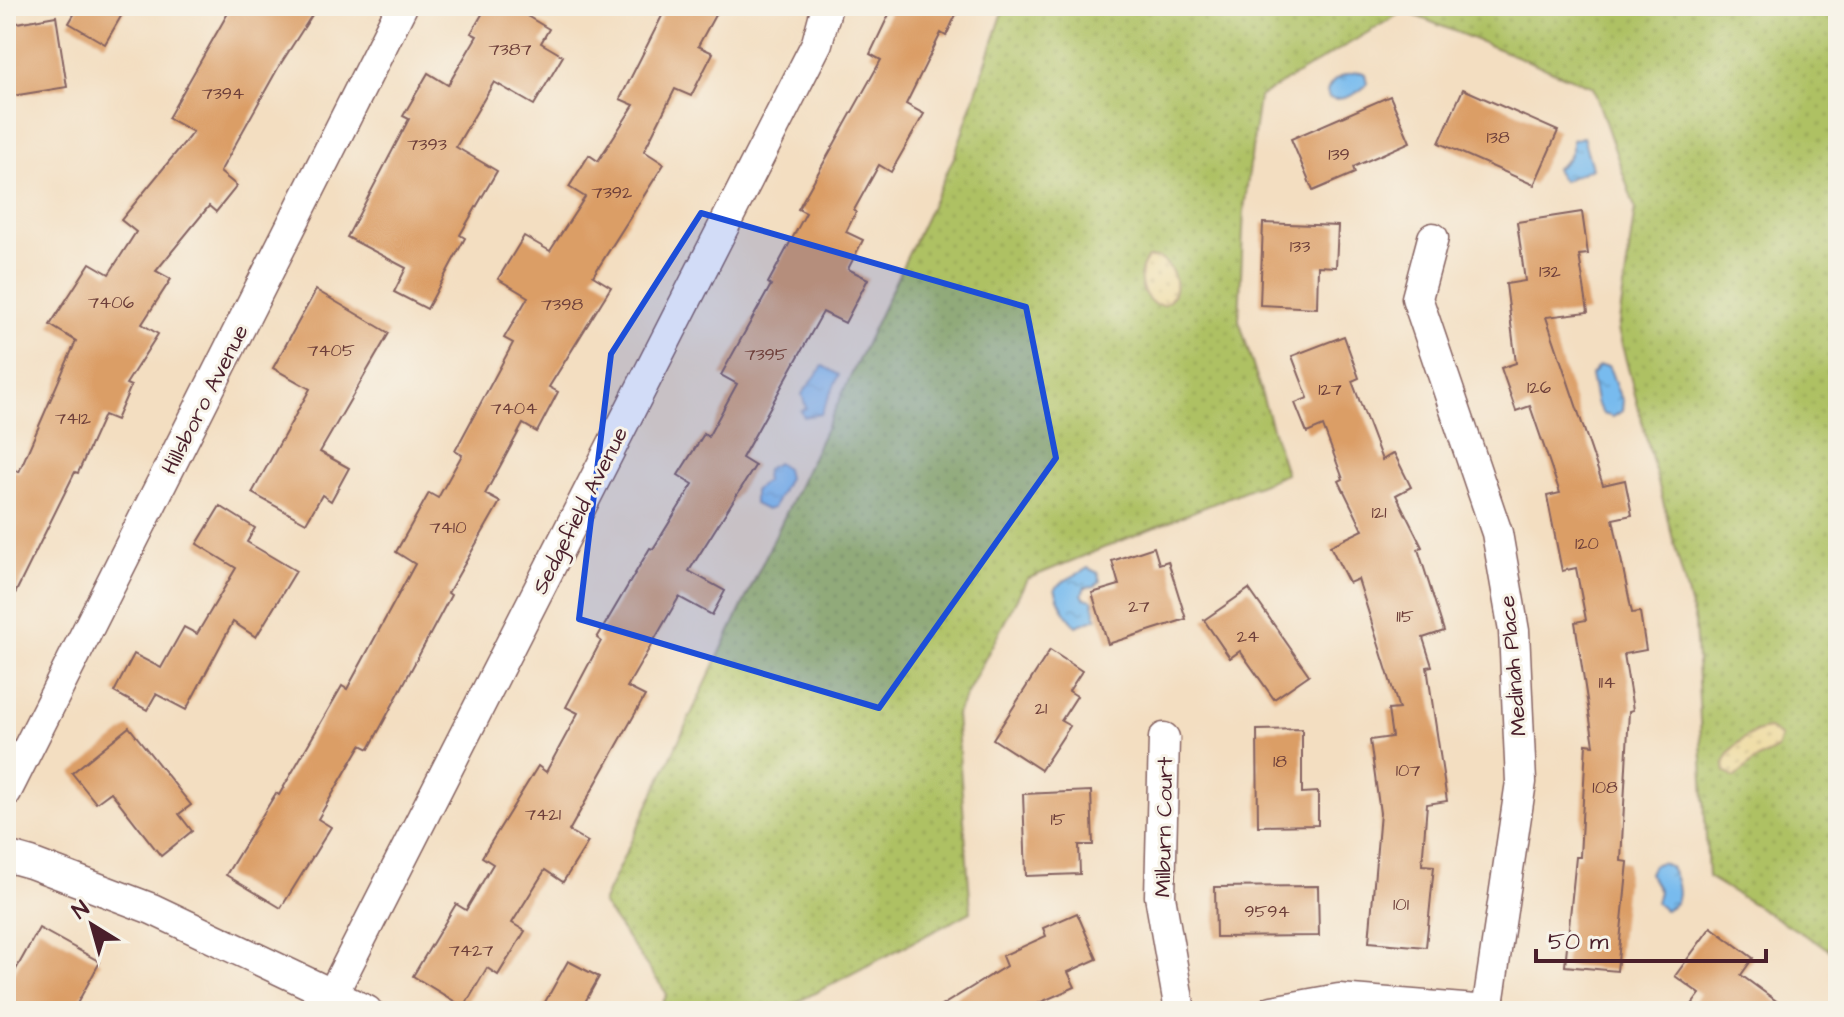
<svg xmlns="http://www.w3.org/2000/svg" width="1844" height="1017" font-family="'Architects Daughter',sans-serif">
<defs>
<pattern id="grass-dots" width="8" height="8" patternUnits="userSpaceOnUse" patternTransform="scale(2)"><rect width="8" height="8" fill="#aec164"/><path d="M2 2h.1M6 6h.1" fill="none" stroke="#97a557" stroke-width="1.8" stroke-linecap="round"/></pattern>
<pattern id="sand-dots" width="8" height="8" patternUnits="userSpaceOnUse" patternTransform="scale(2)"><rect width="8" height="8" fill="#eeda9e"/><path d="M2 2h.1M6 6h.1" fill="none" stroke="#cebb88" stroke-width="1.8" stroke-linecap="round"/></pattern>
<pattern id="water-ripples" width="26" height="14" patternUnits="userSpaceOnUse" patternTransform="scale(2)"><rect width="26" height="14" fill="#78bbee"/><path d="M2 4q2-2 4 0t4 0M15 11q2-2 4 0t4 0" fill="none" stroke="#69a0cc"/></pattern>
</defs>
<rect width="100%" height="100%" fill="#f7f3e8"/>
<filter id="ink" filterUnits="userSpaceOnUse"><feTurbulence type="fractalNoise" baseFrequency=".0125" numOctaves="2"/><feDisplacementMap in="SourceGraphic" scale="16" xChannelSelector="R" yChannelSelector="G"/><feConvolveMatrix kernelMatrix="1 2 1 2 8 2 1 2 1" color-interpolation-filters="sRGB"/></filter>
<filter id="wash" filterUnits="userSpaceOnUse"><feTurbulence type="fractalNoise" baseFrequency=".006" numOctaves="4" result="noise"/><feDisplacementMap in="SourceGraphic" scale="32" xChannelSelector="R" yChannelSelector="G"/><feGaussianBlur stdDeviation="1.8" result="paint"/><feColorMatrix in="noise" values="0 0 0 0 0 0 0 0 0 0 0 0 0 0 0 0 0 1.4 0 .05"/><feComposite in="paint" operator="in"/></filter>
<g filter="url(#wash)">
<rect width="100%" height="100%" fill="#f3dec1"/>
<polygon fill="url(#grass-dots)" stroke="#7c7048" stroke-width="2" points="1005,6 1838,6 1838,955 1708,877 1695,623 1618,330 1635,208 1593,87 1404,11 1259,97 1244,209 1239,320 1286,474 1027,579 956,714 971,912 780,1011 659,1011 667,994 602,903 955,155"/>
<g fill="url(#sand-dots)" stroke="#9c7c64" stroke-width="2">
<path d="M1148 258H1159C1176 269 1183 292 1164 305L1154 304C1139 293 1136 272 1148 258Z"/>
<path d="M1769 729 1781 737 1777 749 1754 761 1735 778 1725 772 1724 764C1731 745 1749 731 1769 729Z"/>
</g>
<g fill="url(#water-ripples)" stroke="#616d8c" stroke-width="2">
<path d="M1361 72 1365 74 1367 83C1360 94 1341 102 1329 98L1327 92C1331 78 1348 72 1361 72Z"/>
<path d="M1583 137 1592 168 1563 181 1555 169C1567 161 1573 155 1572 140Z"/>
<polygon points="823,366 839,375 821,414 804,417 801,411 806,408 802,394"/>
<path d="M1599 366H1608C1615 377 1614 389 1623 400L1622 411 1613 417 1603 414 1596 402 1591 375Z"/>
<polygon points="777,463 786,469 788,478 773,508 766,510 754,504 754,491 765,481 766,469"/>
<path d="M1088 568 1098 573 1100 581 1095 586 1085 587 1082 594 1084 598 1092 600 1097 618 1076 626C1066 615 1058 602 1055 588 1064 579 1077 575 1088 568Z"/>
<path d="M1661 862 1670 867C1678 882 1685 904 1664 910L1656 903 1659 891 1649 873 1653 865Z"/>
</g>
<g id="blocks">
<g fill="#db9e66">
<polygon points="79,6 127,6 105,44 69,23"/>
<polygon points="232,6 298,6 312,15 278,68 220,172 237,186 216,212 209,206 156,271 171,279 142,324 158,334 126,384 131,386 116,420 104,415 78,473 75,472 6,612 6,466 19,472 76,341 50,325 90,263 109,274 136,232 121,220 193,132 168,118"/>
<polygon points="487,6 510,6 549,29 541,43 563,56 534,105 494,82 456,147 497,171 460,235 465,238 427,309 394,292 406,268 347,237 409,119 403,116 428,73 448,85 477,36 471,33"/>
<polygon points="667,6 720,6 698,46 713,53 691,96 675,89 644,151 664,164 593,276 611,287 549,387 558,392 537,432 523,424 485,494 500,502 448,593 451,595 369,749 361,745 318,819 331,827 281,908 226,875 276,793 279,795 342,686 347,689 415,564 396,552 429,493 438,498 462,455 455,451 513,343 504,338 528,297 498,279 524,236 550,251 585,197 569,187 589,155 598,161 634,105 620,99"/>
<polygon points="893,6 960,6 946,36 941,33 906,104 924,114 891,172 879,165 854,210 856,212 846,232 863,240 848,269 868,279 845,323 823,312 742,458 755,466 689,571 725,591 712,615 679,597 627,687 645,696 569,831 588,842 563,882 545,870 512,923 525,931 498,975 487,968 464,1007 413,976 456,904 466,910 493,864 482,857 538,766 546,772 578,713 566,707 601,641 597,638 650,548 653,549 693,484 678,475 704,434 708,437 737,384 721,375 771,285 768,283 806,213 798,209 881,60 870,54"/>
<polygon points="56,16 67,87 6,97 6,25"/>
<polygon points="1463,89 1558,131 1534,185 1439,143"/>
<polygon points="1390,96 1410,142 1353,167 1355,173 1313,191 1291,139"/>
<polygon points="1582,212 1588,254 1579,255 1588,312 1546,317 1603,485 1625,480 1632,515 1613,519 1632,613 1640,612 1646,650 1624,654 1633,710 1629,711 1621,861 1628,862 1617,971 1565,966 1576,857 1580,857 1586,744 1594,745 1575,622 1586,620 1576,568 1562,571 1547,496 1560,493 1530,406 1516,411 1501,368 1516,363 1506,284 1525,281 1517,222"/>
<polygon points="1263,223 1338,226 1336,267 1318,266 1317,308 1260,305"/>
<polygon points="316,290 389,333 320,452 349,468 331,501 322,495 306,523 252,493 310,389 273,368"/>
<polygon points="1344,336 1359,378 1352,381 1382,460 1394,453 1411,487 1396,495 1422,547 1418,549 1444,631 1423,638 1432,666 1427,667 1447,801 1427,804 1422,865 1434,866 1426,947 1369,942 1380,813 1370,740 1392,737 1388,710 1399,709 1358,579 1349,583 1330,546 1363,530 1339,481 1343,479 1323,426 1307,433 1295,403 1308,398 1292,356"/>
<polygon points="220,506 255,528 247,542 296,571 256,637 233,622 186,710 156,694 147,710 114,692 134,654 161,668 184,627 197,634 236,568 197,544"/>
<polygon points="1154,547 1159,564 1168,561 1186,619 1108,644 1092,593 1119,585 1112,561"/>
<polygon points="1249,589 1309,675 1274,699 1240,651 1230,658 1204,620"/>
<polygon points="1050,650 1082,671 1069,691 1077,696 1061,721 1070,726 1041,770 993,739"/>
<polygon points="129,727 191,805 179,814 192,831 161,856 111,792 96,803 72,773"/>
<polygon points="1302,729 1302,793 1318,792 1318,825 1258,826 1257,730"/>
<polygon points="1091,791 1093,845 1079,845 1080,874 1026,876 1023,794"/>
<polygon points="1318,886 1319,936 1216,937 1215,887"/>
<polygon points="1077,913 1097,959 1068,972 1075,987 1021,1011 933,1011 1006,966 1002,956 1046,936 1043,928"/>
<polygon points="1711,927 1753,958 1741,975 1790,1011 1687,1011 1700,994 1675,976"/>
<polygon points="39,928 100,962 73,1011 23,1011 6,1002 6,968 14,973"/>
<polygon points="568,961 599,977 580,1011 540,1011"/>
</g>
</g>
</g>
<g filter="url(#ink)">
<use href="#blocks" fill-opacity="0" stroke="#856260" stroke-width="2"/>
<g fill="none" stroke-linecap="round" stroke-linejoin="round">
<g stroke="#856260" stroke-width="33">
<g id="minor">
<polyline points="1433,238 1417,298 1497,533 1514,631 1521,782 1487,1011"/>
<polyline points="1164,738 1160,896 1180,1011"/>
<polyline points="6,792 402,6"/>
<polyline points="6,856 31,863 152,909 367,1011"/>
<polyline points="324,1011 817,43 827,6"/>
<polyline points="1272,1011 1339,999 1488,1011"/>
</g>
</g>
<use href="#minor" stroke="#fff" stroke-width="30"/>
</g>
</g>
<path fill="#1d4ed8" fill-opacity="0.2" stroke="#1d4ed8" stroke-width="6" stroke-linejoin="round" d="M701 213 1026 307 1056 458 879 708 579 619 611 354Z"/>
<g text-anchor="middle" stroke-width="6" stroke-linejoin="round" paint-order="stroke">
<g font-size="18" fill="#6e3f3a">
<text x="510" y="55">7387</text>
<text x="223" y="99">7394</text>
<text x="1498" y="143">138</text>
<text x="427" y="150">7393</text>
<text x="1339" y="160">139</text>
<text x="612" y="198">7392</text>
<text x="1300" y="252">133</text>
<text x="1550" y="277">132</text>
<text x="111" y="308">7406</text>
<text x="562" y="310">7398</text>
<text x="331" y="356">7405</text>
<text x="766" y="360">7395</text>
<text x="1539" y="393">126</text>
<text x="1330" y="395">127</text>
<text x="514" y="414">7404</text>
<text x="73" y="424">7412</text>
<text x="1379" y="518">121</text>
<text x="448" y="533">7410</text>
<text x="1587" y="549">120</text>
<text x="1139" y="612">27</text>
<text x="1405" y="622">115</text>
<text x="1248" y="642">24</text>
<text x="1607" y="688">114</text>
<text x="1041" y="714">21</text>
<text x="1280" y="767">18</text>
<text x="1408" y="776">107</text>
<text x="1605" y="793">108</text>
<text x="543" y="820">7421</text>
<text x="1058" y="825">15</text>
<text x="1401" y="910">101</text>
<text x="1267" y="917">9594</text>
<text x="471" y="956">7427</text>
</g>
<g font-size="22" fill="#4a1f2b" stroke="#f7f3e8">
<text transform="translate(204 399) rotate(-63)" y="8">Hillsboro Avenue</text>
<text transform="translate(579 510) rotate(-63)" y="8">Sedgefield Avenue</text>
<text transform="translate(1512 666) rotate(-95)" y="8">Medinah Place</text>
<text transform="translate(1163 827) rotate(-89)" y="8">Milburn Court</text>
</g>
</g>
<rect width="1844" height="1017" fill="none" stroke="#f7f3e8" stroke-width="32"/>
<g transform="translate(92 925) rotate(323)" stroke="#f7f3e8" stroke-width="6" paint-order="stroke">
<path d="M0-6L14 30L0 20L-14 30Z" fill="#4a1f2b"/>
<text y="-12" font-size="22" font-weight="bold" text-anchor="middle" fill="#4a1f2b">N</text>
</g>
<path d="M1536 949v12h230v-12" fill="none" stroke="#4a1f2b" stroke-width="4"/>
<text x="1548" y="949" font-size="24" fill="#4a1f2b" stroke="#f7f3e8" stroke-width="6" paint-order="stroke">50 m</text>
</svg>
